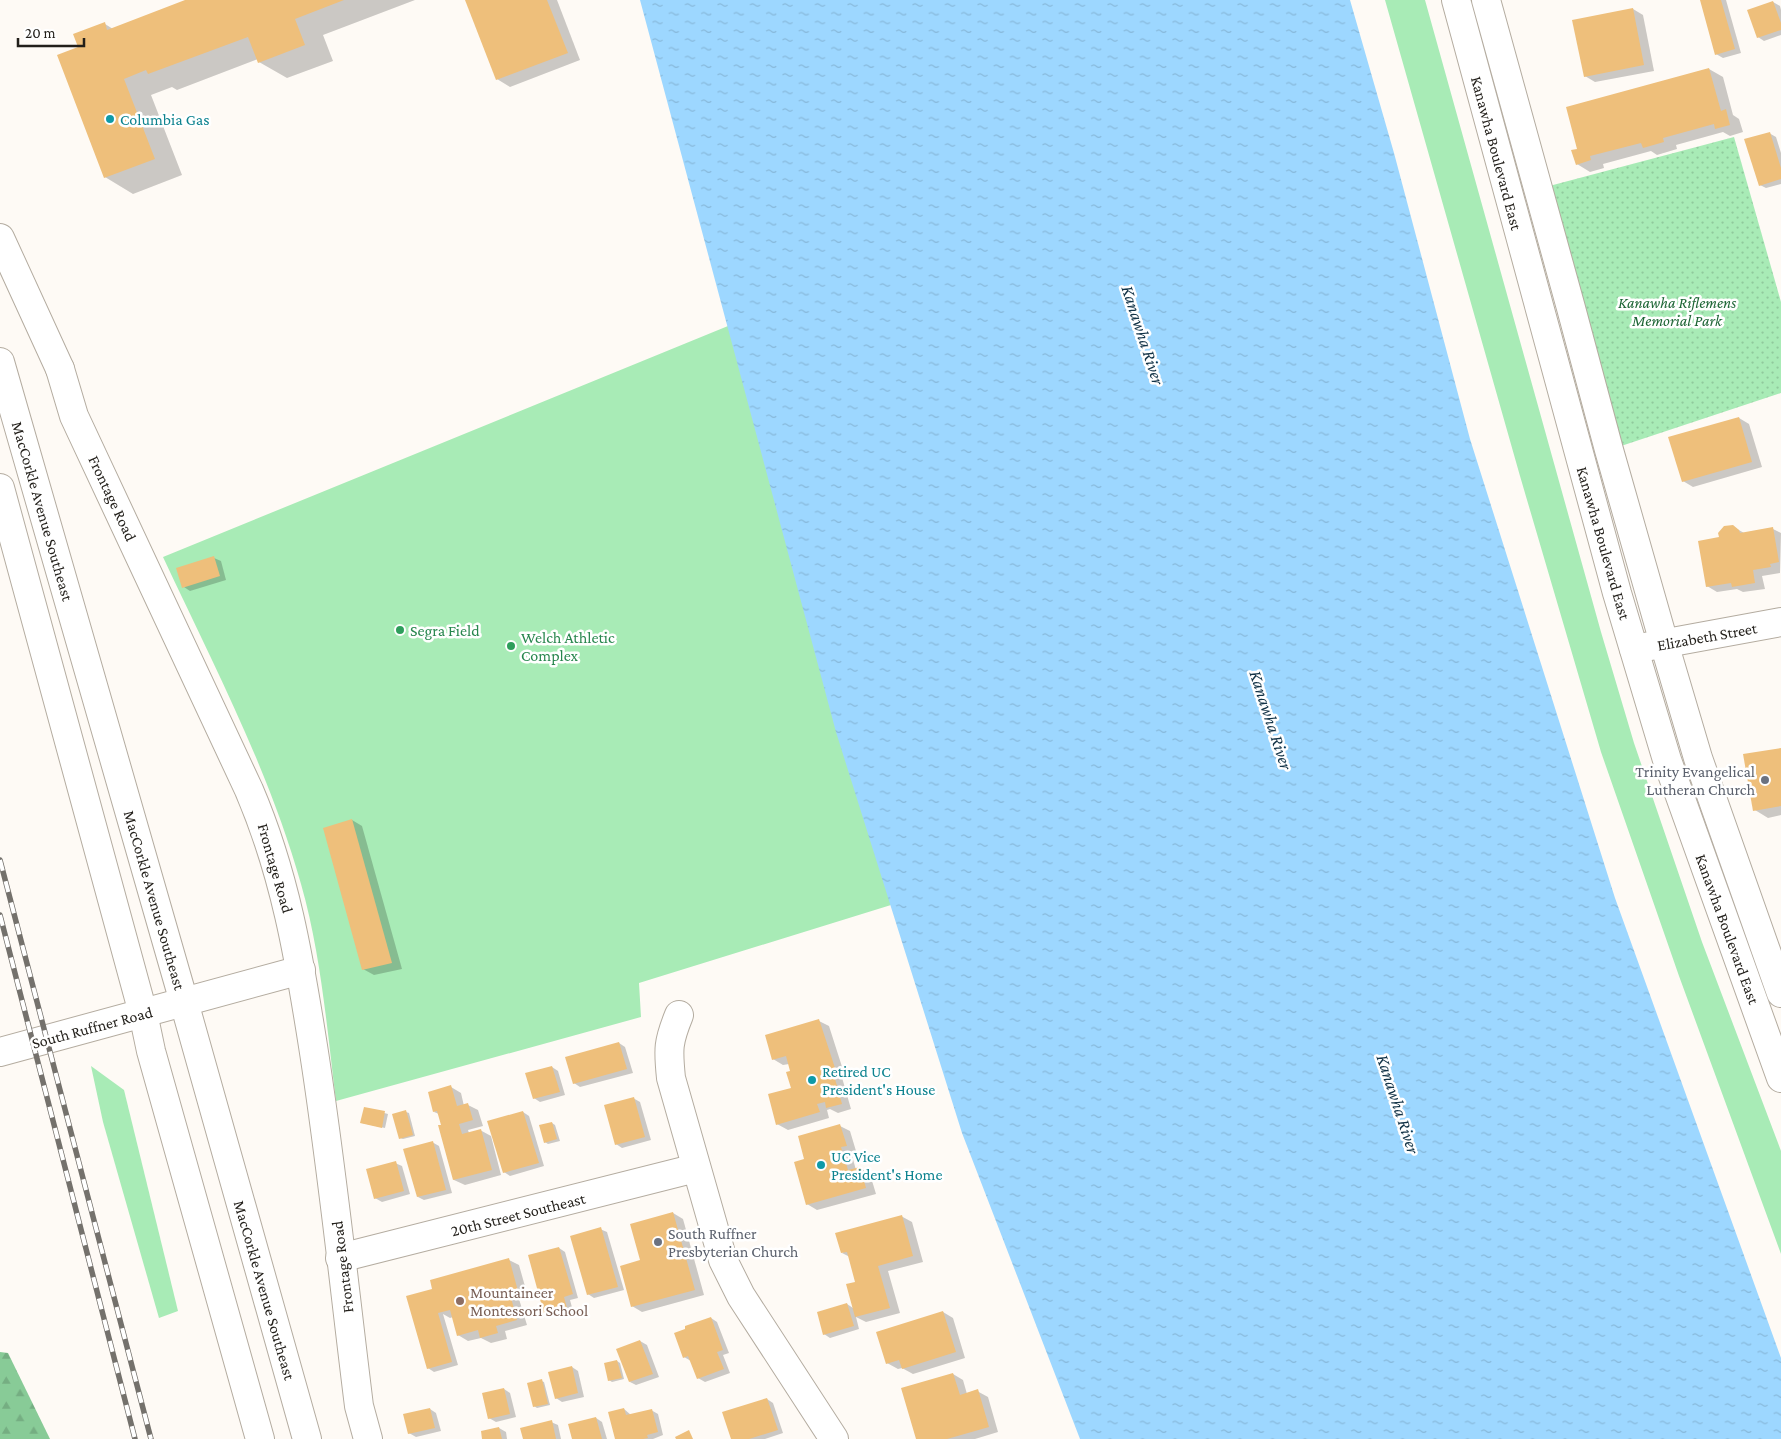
<svg xmlns="http://www.w3.org/2000/svg" width="1781" height="1439" font-family="'Crimson Pro',serif">
<defs>
<pattern id="forest-firs" width="22" height="20" patternUnits="userSpaceOnUse" patternTransform="scale(1.25)"><rect width="22" height="20" fill="#88cb97"/><path d="M5 1l3.5 6h-7zM16 11l3.5 6h-7z" fill="#75ae82"/></pattern>
<pattern id="park-dots" width="8" height="8" patternUnits="userSpaceOnUse" patternTransform="scale(1.25)"><rect width="8" height="8" fill="#a8ebb6"/><path d="M2 2h.1M6 6h.1" fill="none" stroke="#90c99c" stroke-width="1.8" stroke-linecap="round"/></pattern>
<pattern id="water-ripples" width="26" height="14" patternUnits="userSpaceOnUse" patternTransform="scale(1.25)"><rect width="26" height="14" fill="#9dd7ff"/><path d="M2 4q2-2 4 0t4 0M15 11q2-2 4 0t4 0" fill="none" stroke="#87b8da"/></pattern>
</defs>
<rect width="100%" height="100%" fill="#fefaf5"/>
<g fill="#a8ebb6">
<polygon points="1385,0 1425,0 1601,632 1634,743 1702,942 1781,1151 1781,1254 1679,976 1601,752 1520,476"/>
<path d="M728 326 891 905 639 983 641 1017 336 1101C327 1029 321 954 301 884 269 770 213 664 163 557Z"/>
<polygon points="91,1066 124,1090 178,1311 159,1318 103,1122"/>
</g>
<polygon fill="url(#forest-firs)" points="0,1352 8,1353 50,1439 0,1439"/>
<polygon fill="url(#park-dots)" points="1734,137 1781,302 1781,393 1609,450 1538,189"/>
<polygon fill="url(#water-ripples)" points="640,0 1350,0 1394,153 1470,439 1615,898 1781,1358 1781,1439 1080,1439 962,1133 836,732"/>
<g fill="#0003">
<polygon points="189,0 415,0 323,35 333,61 287,78 259,62 258,59 177,90 172,87 151,95 182,175 133,194 105,177 80,47 105,24 113,29"/>
<polygon points="467,0 557,0 580,60 510,87 497,79"/>
<polygon points="1701,0 1726,0 1741,53 1723,58 1716,54"/>
<polygon points="1773,2 1780,6 1781,10 1781,35 1764,41 1758,37"/>
<polygon points="1633,9 1643,15 1654,71 1595,82 1585,76"/>
<polygon points="1709,69 1723,77 1733,115 1739,119 1743,132 1730,136 1723,132 1676,145 1677,149 1657,155 1651,151 1603,164 1604,168 1590,172 1577,164"/>
<polygon points="1769,133 1776,137 1781,153 1781,184 1766,188 1760,185"/>
<polygon points="1739,418 1749,424 1762,467 1693,487 1683,481"/>
<polygon points="1732,526 1744,533 1773,529 1781,533 1780,573 1762,576 1765,589 1743,592 1737,589 1717,592 1707,586 1721,538"/>
<polygon points="214,558 221,561 226,580 190,591 184,587"/>
<polygon points="1781,749 1781,815 1768,818 1755,810"/>
<polygon points="352,820 362,826 402,969 374,975 363,969"/>
<polygon points="819,1021 829,1026 844,1073 841,1074 851,1109 838,1113 830,1109 827,1110 829,1118 788,1130 777,1124 792,1089 791,1071 789,1064 783,1065 773,1059"/>
<polygon points="619,1043 625,1047 633,1073 580,1087 574,1083"/>
<polygon points="552,1067 558,1071 565,1095 540,1102 534,1098"/>
<polygon points="451,1087 461,1093 464,1106 468,1105 478,1110 483,1126 468,1130 469,1133 480,1130 491,1136 501,1175 465,1185 454,1180 440,1126 442,1126 439,1114 434,1112"/>
<polygon points="633,1098 640,1102 651,1140 622,1148 616,1144"/>
<polygon points="365,1108 388,1114 385,1128 362,1123"/>
<polygon points="406,1112 409,1113 415,1136 403,1139 400,1138"/>
<polygon points="523,1112 529,1116 544,1166 510,1176 504,1172"/>
<polygon points="552,1123 555,1125 560,1141 548,1144 545,1142"/>
<polygon points="840,1126 850,1131 856,1151 851,1152 856,1170 860,1168 870,1174 876,1194 817,1210 807,1204 806,1160"/>
<polygon points="432,1142 439,1146 452,1193 424,1200 418,1197"/>
<polygon points="395,1163 402,1166 410,1194 382,1202 375,1198"/>
<polygon points="673,1213 683,1219 704,1295 642,1312 632,1306"/>
<polygon points="901,1216 912,1222 923,1262 888,1271 900,1313 866,1322 856,1317 859,1329 830,1338 824,1334 847,1304 853,1308 856,1283 850,1257 842,1253"/>
<polygon points="600,1229 607,1232 624,1290 594,1298 588,1294"/>
<polygon points="559,1248 565,1252 578,1298 570,1300 573,1311 552,1317 545,1313"/>
<polygon points="509,1260 519,1265 528,1297 519,1299 527,1325 505,1331 507,1339 491,1343 481,1338 468,1341 458,1335 453,1317 450,1318 443,1314 458,1365 434,1372 428,1368 431,1291"/>
<polygon points="943,1312 953,1318 965,1358 913,1374 902,1368 898,1369 887,1363"/>
<polygon points="711,1318 717,1322 729,1353 723,1355 730,1373 705,1382 698,1378 691,1361 684,1357"/>
<polygon points="640,1341 647,1345 659,1377 636,1385 630,1382"/>
<polygon points="617,1361 620,1363 624,1379 612,1382 609,1380"/>
<polygon points="572,1367 578,1371 584,1397 562,1402 556,1398"/>
<polygon points="953,1374 963,1380 967,1394 977,1391 988,1397 998,1432 975,1439 918,1439"/>
<polygon points="541,1381 544,1382 550,1405 537,1408 534,1406"/>
<polygon points="504,1389 510,1393 516,1417 496,1422 489,1418"/>
<polygon points="767,1399 773,1403 783,1433 765,1439 732,1439"/>
<polygon points="430,1409 436,1413 441,1431 416,1437 409,1433"/>
<polygon points="624,1409 631,1415 651,1410 658,1414 663,1435 653,1439 616,1439"/>
<polygon points="596,1418 602,1422 607,1439 573,1439"/>
<polygon points="551,1422 558,1425 561,1439 524,1439"/>
<polygon points="499,1428 506,1432 507,1439 484,1439"/>
</g>
<g fill="#eebf7b">
<polygon points="185,0 344,0 295,19 305,45 258,63 248,37 148,74 146,70 124,79 155,159 104,178 57,55 78,47 73,34 105,22 107,30"/>
<polygon points="465,0 547,0 568,53 496,80"/>
<polygon points="1700,0 1721,0 1735,49 1715,55"/>
<polygon points="1773,1 1781,23 1781,30 1757,38 1747,10"/>
<polygon points="1633,8 1644,65 1584,77 1572,20"/>
<polygon points="1709,68 1721,111 1726,109 1730,125 1715,129 1714,124 1663,138 1664,142 1643,148 1641,143 1590,156 1591,160 1576,165 1571,150 1577,149 1566,107"/>
<polygon points="1770,132 1781,168 1781,179 1759,186 1744,139"/>
<polygon points="1739,417 1752,462 1682,482 1668,437"/>
<polygon points="1733,525 1739,530 1740,533 1773,527 1779,562 1770,564 1771,567 1753,570 1755,583 1732,587 1731,583 1706,587 1698,541 1719,537 1718,533 1724,526"/>
<polygon points="214,556 220,576 182,588 176,568"/>
<polygon points="1781,748 1781,806 1753,811 1743,754"/>
<polygon points="352,819 392,963 362,970 323,828"/>
<polygon points="819,1019 835,1068 832,1068 842,1104 826,1108 825,1102 817,1104 820,1112 776,1125 768,1094 791,1088 786,1072 790,1071 786,1056 772,1060 765,1035"/>
<polygon points="619,1042 627,1069 573,1084 565,1057"/>
<polygon points="552,1066 560,1092 533,1099 525,1073"/>
<polygon points="451,1085 457,1106 468,1103 473,1120 459,1124 462,1134 481,1129 492,1170 453,1180 438,1125 441,1125 437,1111 433,1112 428,1092"/>
<polygon points="634,1097 645,1137 615,1145 604,1105"/>
<polygon points="364,1107 385,1111 382,1128 360,1123"/>
<polygon points="406,1110 413,1135 399,1139 392,1114"/>
<polygon points="523,1111 539,1163 503,1173 487,1121"/>
<polygon points="552,1122 557,1139 544,1143 539,1125"/>
<polygon points="840,1124 847,1146 841,1147 848,1170 860,1167 866,1188 806,1205 794,1162 804,1159 798,1136"/>
<polygon points="433,1141 446,1190 417,1197 403,1149"/>
<polygon points="396,1161 404,1191 374,1199 366,1169"/>
<polygon points="673,1212 695,1290 631,1307 620,1266 640,1260 630,1224"/>
<polygon points="902,1215 913,1256 878,1266 890,1308 855,1317 846,1284 855,1282 847,1252 841,1253 835,1233"/>
<polygon points="601,1227 618,1287 587,1295 570,1236"/>
<polygon points="559,1247 573,1294 564,1297 567,1308 544,1314 528,1255"/>
<polygon points="509,1258 518,1291 510,1294 517,1320 496,1326 498,1333 480,1338 478,1330 457,1336 450,1310 438,1313 452,1362 427,1369 406,1296 432,1289 430,1280"/>
<polygon points="847,1303 854,1326 823,1335 817,1312"/>
<polygon points="943,1311 956,1352 902,1369 899,1360 886,1364 876,1332"/>
<polygon points="711,1317 723,1350 717,1352 724,1369 697,1379 688,1356 683,1358 674,1333 685,1329 685,1326"/>
<polygon points="640,1340 653,1374 629,1382 616,1349"/>
<polygon points="617,1360 622,1378 608,1381 604,1363"/>
<polygon points="572,1366 578,1393 555,1399 548,1372"/>
<polygon points="953,1373 960,1395 978,1389 989,1427 947,1439 916,1439 901,1388"/>
<polygon points="542,1379 548,1404 533,1407 527,1383"/>
<polygon points="504,1388 510,1414 488,1419 482,1393"/>
<polygon points="767,1398 778,1430 749,1439 731,1439 722,1412"/>
<polygon points="430,1408 435,1428 408,1434 403,1414"/>
<polygon points="624,1408 626,1415 652,1409 658,1432 647,1435 648,1438 643,1439 615,1439 608,1412"/>
<polygon points="596,1417 602,1439 572,1439 568,1424"/>
<polygon points="552,1420 556,1439 523,1439 520,1428"/>
<polygon points="499,1427 502,1439 482,1439 481,1431"/>
<polygon points="689,1430 693,1439 676,1439 675,1437"/>
</g>
<g fill="none" stroke-linecap="round" stroke-linejoin="round">
<g stroke="#b4aca0" stroke-width="30">
<g id="minor">
<path d="M60 369 74 416 249 790C285 874 299 957 313 1046 332 1166 344 1286 359 1406L368 1439"/>
<polyline points="1634,649 1781,622"/>
<path d="M679 1015C668 1042 668 1049 671 1078L723 1260 741 1296 834 1439"/>
<polyline points="0,1052 301,970"/>
<polyline points="340,1258 696,1168"/>
</g>
</g>
<g stroke="#b4aca0" stroke-width="30">
<g id="major">
<polyline points="1456,0 1617,593 1667,760 1781,1078"/>
<polyline points="1486,0 1571,308 1609,450 1664,643 1698,758 1781,993"/>
<polyline points="0,238 60,369"/>
<polyline points="0,362 184,1002 307,1439"/>
<polyline points="0,488 143,1013 151,1051 260,1439"/>
</g>
</g>
<use href="#minor" stroke="#fff" stroke-width="28"/>
<use href="#major" stroke="#fff" stroke-width="28"/>
<g stroke="#74716c" stroke-width="5.5">
<g id="rail">
<polyline points="0,860 151,1439"/>
<polyline points="0,915 135,1439"/>
</g>
</g>
<use href="#rail" stroke="#fff" stroke-width="4" stroke-dasharray="11" stroke-linecap="butt"/>
</g>
<g fill="#0f9aa8" stroke="#fff" stroke-width="2">
<circle cx="110" cy="119" r="5"/>
<circle cx="812" cy="1080" r="5"/>
<circle cx="821" cy="1165" r="5"/>
</g>
<g fill="#2e9e5b" stroke="#fff" stroke-width="2">
<circle cx="400" cy="630" r="5"/>
<circle cx="511" cy="646" r="5"/>
</g>
<g fill="#6b7280" stroke="#fff" stroke-width="2">
<circle cx="1765" cy="780" r="5"/>
<circle cx="658" cy="1242" r="5"/>
</g>
<circle fill="#8d6e63" stroke="#fff" stroke-width="2" cx="460" cy="1301" r="5"/>
<g text-anchor="middle" stroke-width="5" stroke-linejoin="round" paint-order="stroke">
<g font-size="16" fill="#0d838f" stroke="#fff" text-anchor="start">
<text x="120" y="125">Columbia Gas</text>
<text x="822" y="1077">Retired UC<tspan x="822" dy="18">President's House</tspan></text>
<text x="831" y="1162">UC Vice<tspan x="831" dy="18">President's Home</tspan></text>
</g>
<g font-size="16" fill="#221f1a" stroke="#fff">
<text transform="translate(1497 153) rotate(75)" y="6">Kanawha Boulevard East</text>
<text transform="translate(113 498) rotate(65)" y="6">Frontage Road</text>
<text transform="translate(43 511) rotate(74)" y="6">MacCorkle Avenue Southeast</text>
<text transform="translate(1604 543) rotate(74)" y="6">Kanawha Boulevard East</text>
<text transform="translate(1707 636) rotate(-10)" y="6">Elizabeth Street</text>
<text transform="translate(276 868) rotate(74)" y="6">Frontage Road</text>
<text transform="translate(155 900) rotate(74)" y="6">MacCorkle Avenue Southeast</text>
<text transform="translate(1728 929) rotate(70)" y="6">Kanawha Boulevard East</text>
<text transform="translate(92 1027) rotate(-15)" y="6">South Ruffner Road</text>
<text transform="translate(518 1214) rotate(-14)" y="6">20th Street Southeast</text>
<text transform="translate(342 1267) rotate(-97)" y="6">Frontage Road</text>
<text transform="translate(265 1290) rotate(74)" y="6">MacCorkle Avenue Southeast</text>
</g>
<g font-size="16" font-style="italic" fill="#1d6535" stroke="#fff">
<text x="1677" y="308">Kanawha Riflemens<tspan x="1677" dy="18">Memorial Park</tspan></text>
</g>
<g font-size="16" fill="#27864d" stroke="#fff" text-anchor="start">
<text x="410" y="636">Segra Field</text>
<text x="521" y="643">Welch Athletic<tspan x="521" dy="18">Complex</tspan></text>
</g>
<g font-size="16" fill="#5b616d" stroke="#fff" text-anchor="end">
<text x="1755" y="777">Trinity Evangelical<tspan x="1755" dy="18">Lutheran Church</tspan></text>
<text x="668" y="1239" text-anchor="start">South Ruffner<tspan x="668" dy="18">Presbyterian Church</tspan></text>
</g>
<g font-size="16" fill="#785e54" stroke="#fff" text-anchor="start">
<text x="470" y="1298">Mountaineer<tspan x="470" dy="18">Montessori School</tspan></text>
</g>
<g font-size="18" font-style="italic" fill="#123347" stroke="#fff">
<text transform="translate(1143 335) rotate(72)" y="6">Kanawha River</text>
<text transform="translate(1271 720) rotate(72)" y="6">Kanawha River</text>
<text transform="translate(1398 1104) rotate(72)" y="6">Kanawha River</text>
</g>
</g>
<path d="M18 38v8h66v-8" fill="none" stroke="#221f1a" stroke-width="2.5"/>
<text x="25" y="38" font-size="15" fill="#221f1a" stroke="#ffffff" stroke-width="4" paint-order="stroke">20 m</text>
</svg>
